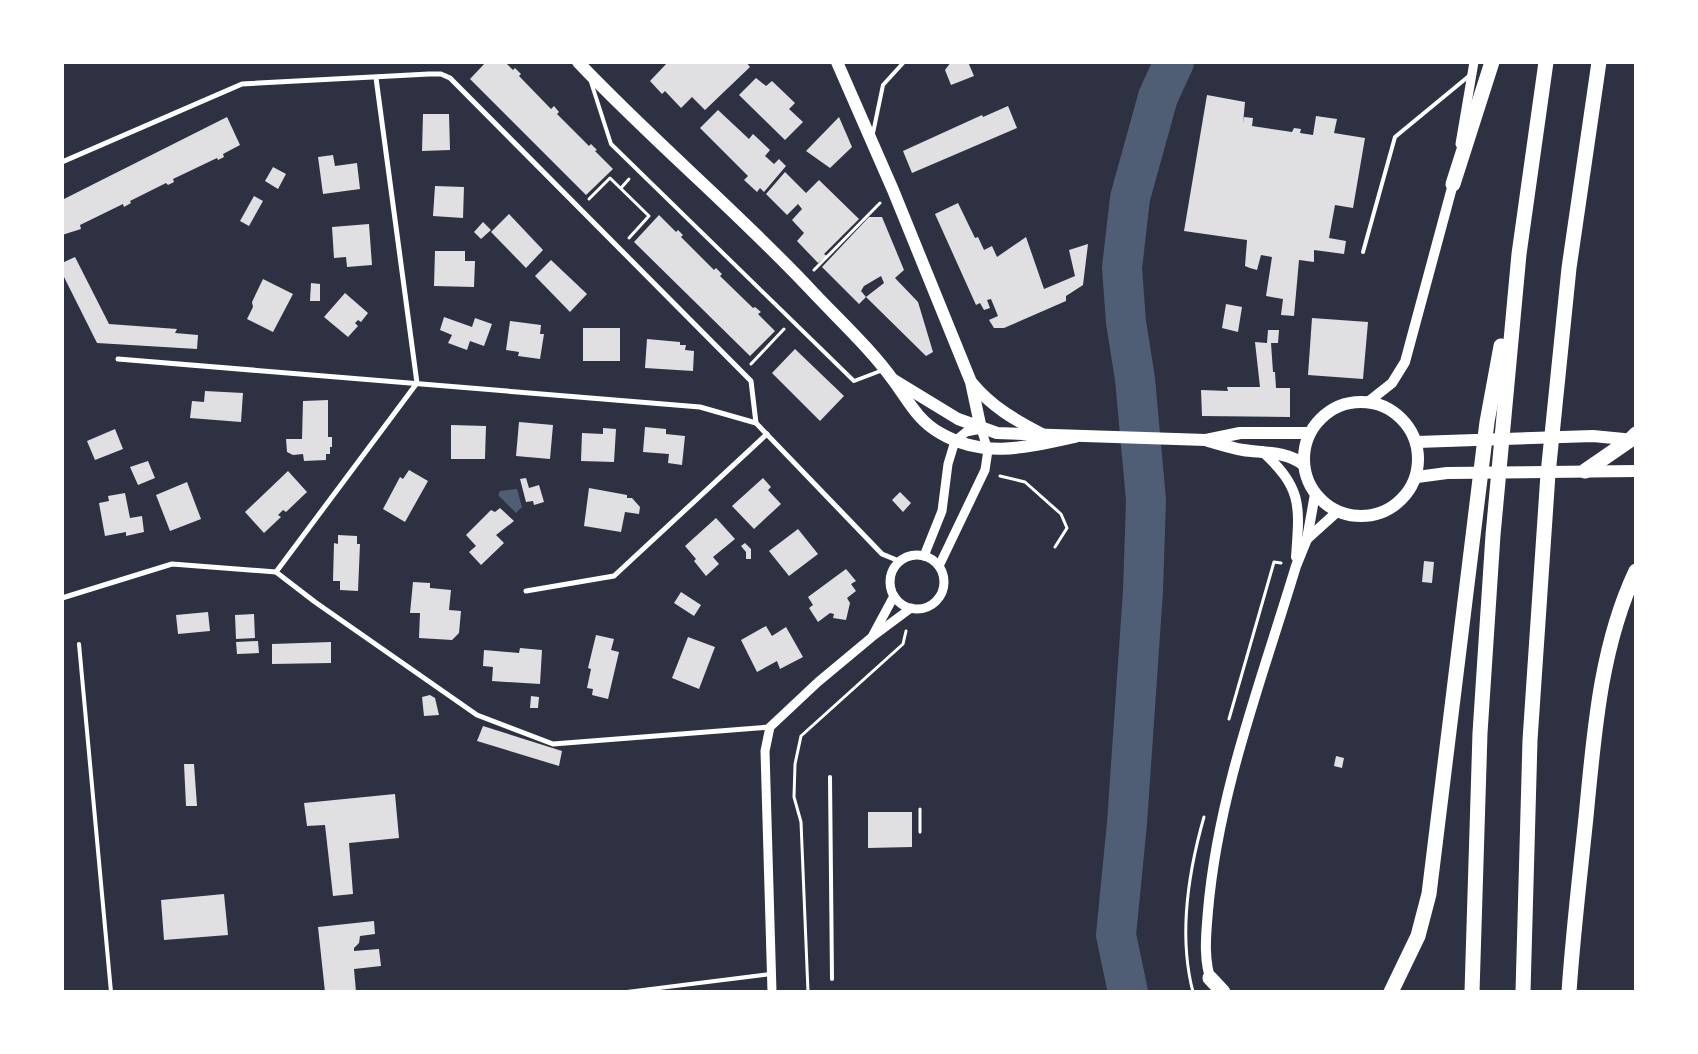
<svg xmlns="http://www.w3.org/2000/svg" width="1698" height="1054" font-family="'Public Sans',sans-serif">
<rect width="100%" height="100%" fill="#2d3142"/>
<polygon fill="#4f5d75" points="517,489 522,507 516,513 498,495 500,491"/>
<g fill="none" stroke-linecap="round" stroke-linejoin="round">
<polyline stroke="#4f5d75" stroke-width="40" points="1128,992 1116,935 1127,823 1143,591 1146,500 1135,379 1126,322 1122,268 1130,198 1158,97 1174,62"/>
</g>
<g fill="#e0e0e3">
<polygon points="486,62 505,62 513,70 515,68 521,74 519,76 551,109 554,106 559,112 557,114 589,146 591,144 597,150 595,151 613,169 586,195 470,79"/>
<polygon points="668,62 746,62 750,67 705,110 692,97 681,108 665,91 662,94 650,81"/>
<polygon points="951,62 968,62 974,76 951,85 945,70"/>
<polygon points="756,78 766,86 772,81 795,103 789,109 803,122 785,140 739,95"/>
<polygon points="1207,95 1245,102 1243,124 1244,117 1253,118 1252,126 1292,132 1294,128 1301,129 1300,133 1313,135 1316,116 1337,119 1334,133 1365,138 1353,208 1335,205 1329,238 1346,241 1344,254 1314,250 1314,262 1299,260 1294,316 1281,315 1283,299 1266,296 1272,257 1261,255 1257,270 1250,268 1245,266 1247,240 1184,231"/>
<polygon points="1008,106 1017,128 912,173 903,151 982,115 983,117"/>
<polygon points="718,110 749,139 753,134 770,150 765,156 774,164 779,159 786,166 764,192 760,188 757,192 744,180 748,176 700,128"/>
<polygon points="423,114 449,114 450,150 422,151"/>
<polygon points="227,117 240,145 223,154 224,157 218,160 217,158 173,179 174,182 168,185 166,183 130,201 131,203 124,207 123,204 80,225 81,229 62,235 62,200"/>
<polygon points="839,117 852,147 830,168 806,151"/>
<polygon points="333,155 335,166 357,163 360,189 323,194 318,157"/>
<polygon points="273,167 286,174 278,189 265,181"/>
<polygon points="785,172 806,193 819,180 859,219 824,254 827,256 818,263 797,241 804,233 792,220 802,209 798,204 787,215 766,194"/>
<polygon points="435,186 464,187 463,218 433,216"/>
<polygon points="254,196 263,201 249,226 240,221"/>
<polygon points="958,203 975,238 978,237 984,250 992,246 997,257 1026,237 1044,289 1075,276 1069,250 1088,244 1083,285 1066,296 1066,301 1004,328 994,328 989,320 998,316 991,299 987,300 990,308 984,310 980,303 976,305 935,214"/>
<polygon points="509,214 543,250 526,268 491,232"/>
<polygon points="659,215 676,232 678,230 683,235 681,237 714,270 716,268 722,274 720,276 753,308 755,307 761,312 758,314 775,331 750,356 634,242"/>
<polygon points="869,217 882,217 904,270 895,278 918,302 933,352 926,356 866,297 884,283 881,276 864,286 861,291 866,297 859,304 822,267"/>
<polygon points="483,222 491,230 481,239 474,232"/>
<polygon points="369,224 372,265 347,267 346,257 334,258 332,227"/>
<polygon points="435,251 465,251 465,261 475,261 474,287 434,286"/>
<polygon points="75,257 109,324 177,329 175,333 198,335 197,349 97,343 62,273 62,263"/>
<polygon points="551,260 587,294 570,312 535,276"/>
<polygon points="263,279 293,294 273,332 247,319 253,307 252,302"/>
<polygon points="311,283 320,284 320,301 310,301"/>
<polygon points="345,293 368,313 361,322 358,320 355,323 358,326 348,337 324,317"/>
<polygon points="1226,304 1242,307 1238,332 1222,328"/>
<polygon points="444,317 472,327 475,318 492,324 484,346 470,341 467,350 448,343 452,335 440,330"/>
<polygon points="1312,318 1368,322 1363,379 1308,375"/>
<polygon points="510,321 541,325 540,334 544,334 540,359 518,356 519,352 506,350"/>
<rect x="583" y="328" width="37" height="33"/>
<polygon points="1268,330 1279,330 1278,343 1271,343 1273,372 1275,372 1276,388 1290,388 1290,417 1202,416 1201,390 1228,391 1227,387 1260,387 1255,342 1267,343"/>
<polygon points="647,339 680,342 680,345 686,345 685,350 694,351 693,371 645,368"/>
<polygon points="795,349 844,396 820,421 772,373"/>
<polygon points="205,391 243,393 241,422 190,418 192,401 204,402"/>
<polygon points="328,400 328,437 332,437 332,447 330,447 330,454 326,454 326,460 304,461 303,454 293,455 287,452 286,439 302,439 303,401"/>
<polygon points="519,422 553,425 550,459 516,456"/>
<polygon points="451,425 486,426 485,459 451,459"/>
<polygon points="645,427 666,429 666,434 685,436 682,465 668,463 669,454 643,452"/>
<polygon points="603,428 616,429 614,462 581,461 582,433 603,434"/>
<polygon points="115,429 123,449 95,460 87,441"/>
<polygon points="148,461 155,478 138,485 130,467"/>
<polygon points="409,470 428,481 405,522 383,509 400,477 403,479"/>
<polygon points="288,471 307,492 286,512 283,510 278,515 281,517 264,533 245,512"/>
<polygon points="526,478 529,488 539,485 544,502 534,505 533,501 526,502 520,479"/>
<polygon points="763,478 771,487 768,490 781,504 754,529 732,506"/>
<polygon points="187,482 201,519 170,531 156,495"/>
<polygon points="589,488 627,495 627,498 632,498 640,507 639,514 625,512 621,532 584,526"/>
<polygon points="900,492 911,503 903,512 892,500"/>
<polygon points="125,493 130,518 142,516 144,532 126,536 126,532 105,536 99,503 109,501 108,496"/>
<polygon points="500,508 514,521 496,535 504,543 481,565 469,552 476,546 466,535 491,510 495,512"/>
<polygon points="716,518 735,539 713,557 719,564 706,576 694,561 696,559 685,546"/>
<polygon points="798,529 818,554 789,576 769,551"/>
<polygon points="338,535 357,536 357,544 360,544 358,591 340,590 340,581 333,581 334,543 338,544"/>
<polygon points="745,543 751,549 751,559 746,559 746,552 741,546"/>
<polygon points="1424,561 1434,562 1432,583 1422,582"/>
<polygon points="846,569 856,581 851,584 856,591 847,598 850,603 846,620 833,618 834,614 830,613 818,622 809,608 813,605 808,597"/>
<polygon points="413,582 430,583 430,588 451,590 449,610 461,611 459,633 452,640 419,638 420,613 410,613"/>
<polygon points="681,592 701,605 694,616 674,603"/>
<polygon points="208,612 210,631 178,634 176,615"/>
<polygon points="254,614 255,638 236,639 235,615"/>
<polygon points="766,626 772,636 786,627 803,657 780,669 777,661 757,672 741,640"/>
<polygon points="596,635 614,639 611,650 619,652 608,699 592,695 593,689 587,688 591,669 588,668"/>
<polygon points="688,637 715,647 699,689 672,678"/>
<polygon points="258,641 259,653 237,654 236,642"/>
<polygon points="331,642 331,663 272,664 272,644"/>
<polygon points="520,648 542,650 540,684 492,681 493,667 483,666 484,650 519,653"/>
<polygon points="430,695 435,698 439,715 424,716 422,697"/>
<polygon points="531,696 539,697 538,708 530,708"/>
<polygon points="483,726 562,751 559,766 477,741"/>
<polygon points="1336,756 1344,758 1342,768 1334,766"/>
<polygon points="184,764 194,764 197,806 186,806"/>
<polygon points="395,794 399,838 349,843 353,894 333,896 325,825 307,826 304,803"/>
<polygon points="868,812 912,812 912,847 868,848"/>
<polygon points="224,894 228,935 164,940 161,900"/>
<polygon points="374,921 375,934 360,936 359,943 354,948 354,951 379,949 381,966 354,969 356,992 325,992 318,927"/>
</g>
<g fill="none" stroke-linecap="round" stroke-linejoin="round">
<g stroke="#fff" stroke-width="3">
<polyline points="621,188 629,179"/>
<polyline points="589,199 610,178 649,216 629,238"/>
<polyline points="814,270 880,203"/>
<polyline points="751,364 784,329"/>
<polyline points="1000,476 1025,482 1061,514 1067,528 1055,547"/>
<polyline points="1229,719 1274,562 1281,563"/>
<polyline points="920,809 920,832"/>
<polyline points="808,992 801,822 794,797 795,764 801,736 903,644 906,631"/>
<path d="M1193 992C1178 935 1188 873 1204 817"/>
</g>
<g stroke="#fff" stroke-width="4">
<polyline points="591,82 611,144 854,381 883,370"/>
<polyline points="873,133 883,85 904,62"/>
<polyline points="1363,252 1395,137 1469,76"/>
<polyline points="79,644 111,992"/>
<polyline points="830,777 832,979"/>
<polyline points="627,992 771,974"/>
</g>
<g stroke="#fff" stroke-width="5">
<polyline points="62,162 242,84 429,74 441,74 450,78 751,381 756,423 882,554 899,561"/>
<polyline points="118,359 700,407 756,423"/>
<polyline points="276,572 417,383 376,78"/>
<polyline points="526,591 614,576 767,434"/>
<polyline points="62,598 172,564 276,572 315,602 477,715 553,744 770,727"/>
</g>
<g stroke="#fff" stroke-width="9">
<polyline points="1460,144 1474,62"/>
<circle cx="917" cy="582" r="27"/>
<polyline points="924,556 942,511 948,464 955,441 966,432 981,429 988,450 985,470 939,566"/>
<polyline points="873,635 894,596"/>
<polyline points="772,992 765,751 770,727 818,682 872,637 911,608"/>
</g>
<g stroke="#fff" stroke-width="10">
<polyline points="1368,402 1392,383 1405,362 1453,184"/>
<path d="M1262 451C1302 488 1300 504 1296 557"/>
<polyline points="1307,539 1337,512"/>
<path d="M1212 983C1203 961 1206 934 1208 911 1218 793 1262 679 1296 566L1307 539 1315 494"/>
</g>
<g stroke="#fff" stroke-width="12">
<path d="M578 62C653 141 737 211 811 290 838 319 870 348 893 380 908 400 917 420 940 433 984 459 1028 447 1075 437"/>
<polyline points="837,62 893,190 971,382 981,429"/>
<polyline points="894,380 958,419 997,433 1206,440 1240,433 1310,433"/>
<path d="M972 383C992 407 1015 420 1042 434"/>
<circle cx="1361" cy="459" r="57"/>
<path d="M1208 441C1219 444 1231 448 1243 450 1263 453 1287 451 1304 465"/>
<polyline points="1417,442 1593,436 1634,440"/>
<polyline points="1417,477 1447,473 1636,471"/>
</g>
<g stroke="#fff" stroke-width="15">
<polyline points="1453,184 1492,62"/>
<polyline points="1585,471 1630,440 1636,434"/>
<polyline points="1210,978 1223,992"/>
<polyline points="1391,992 1418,936 1429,894 1487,422 1501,346"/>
<polyline points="1472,992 1480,733 1493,535 1519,254 1546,62"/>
<polyline points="1523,992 1530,740 1548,474 1569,268 1599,62"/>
<path d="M1569 992C1573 933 1580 875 1586 817 1594 735 1600 647 1636 571"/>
</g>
</g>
<rect width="1698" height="1054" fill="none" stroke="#ffffff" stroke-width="128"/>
</svg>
